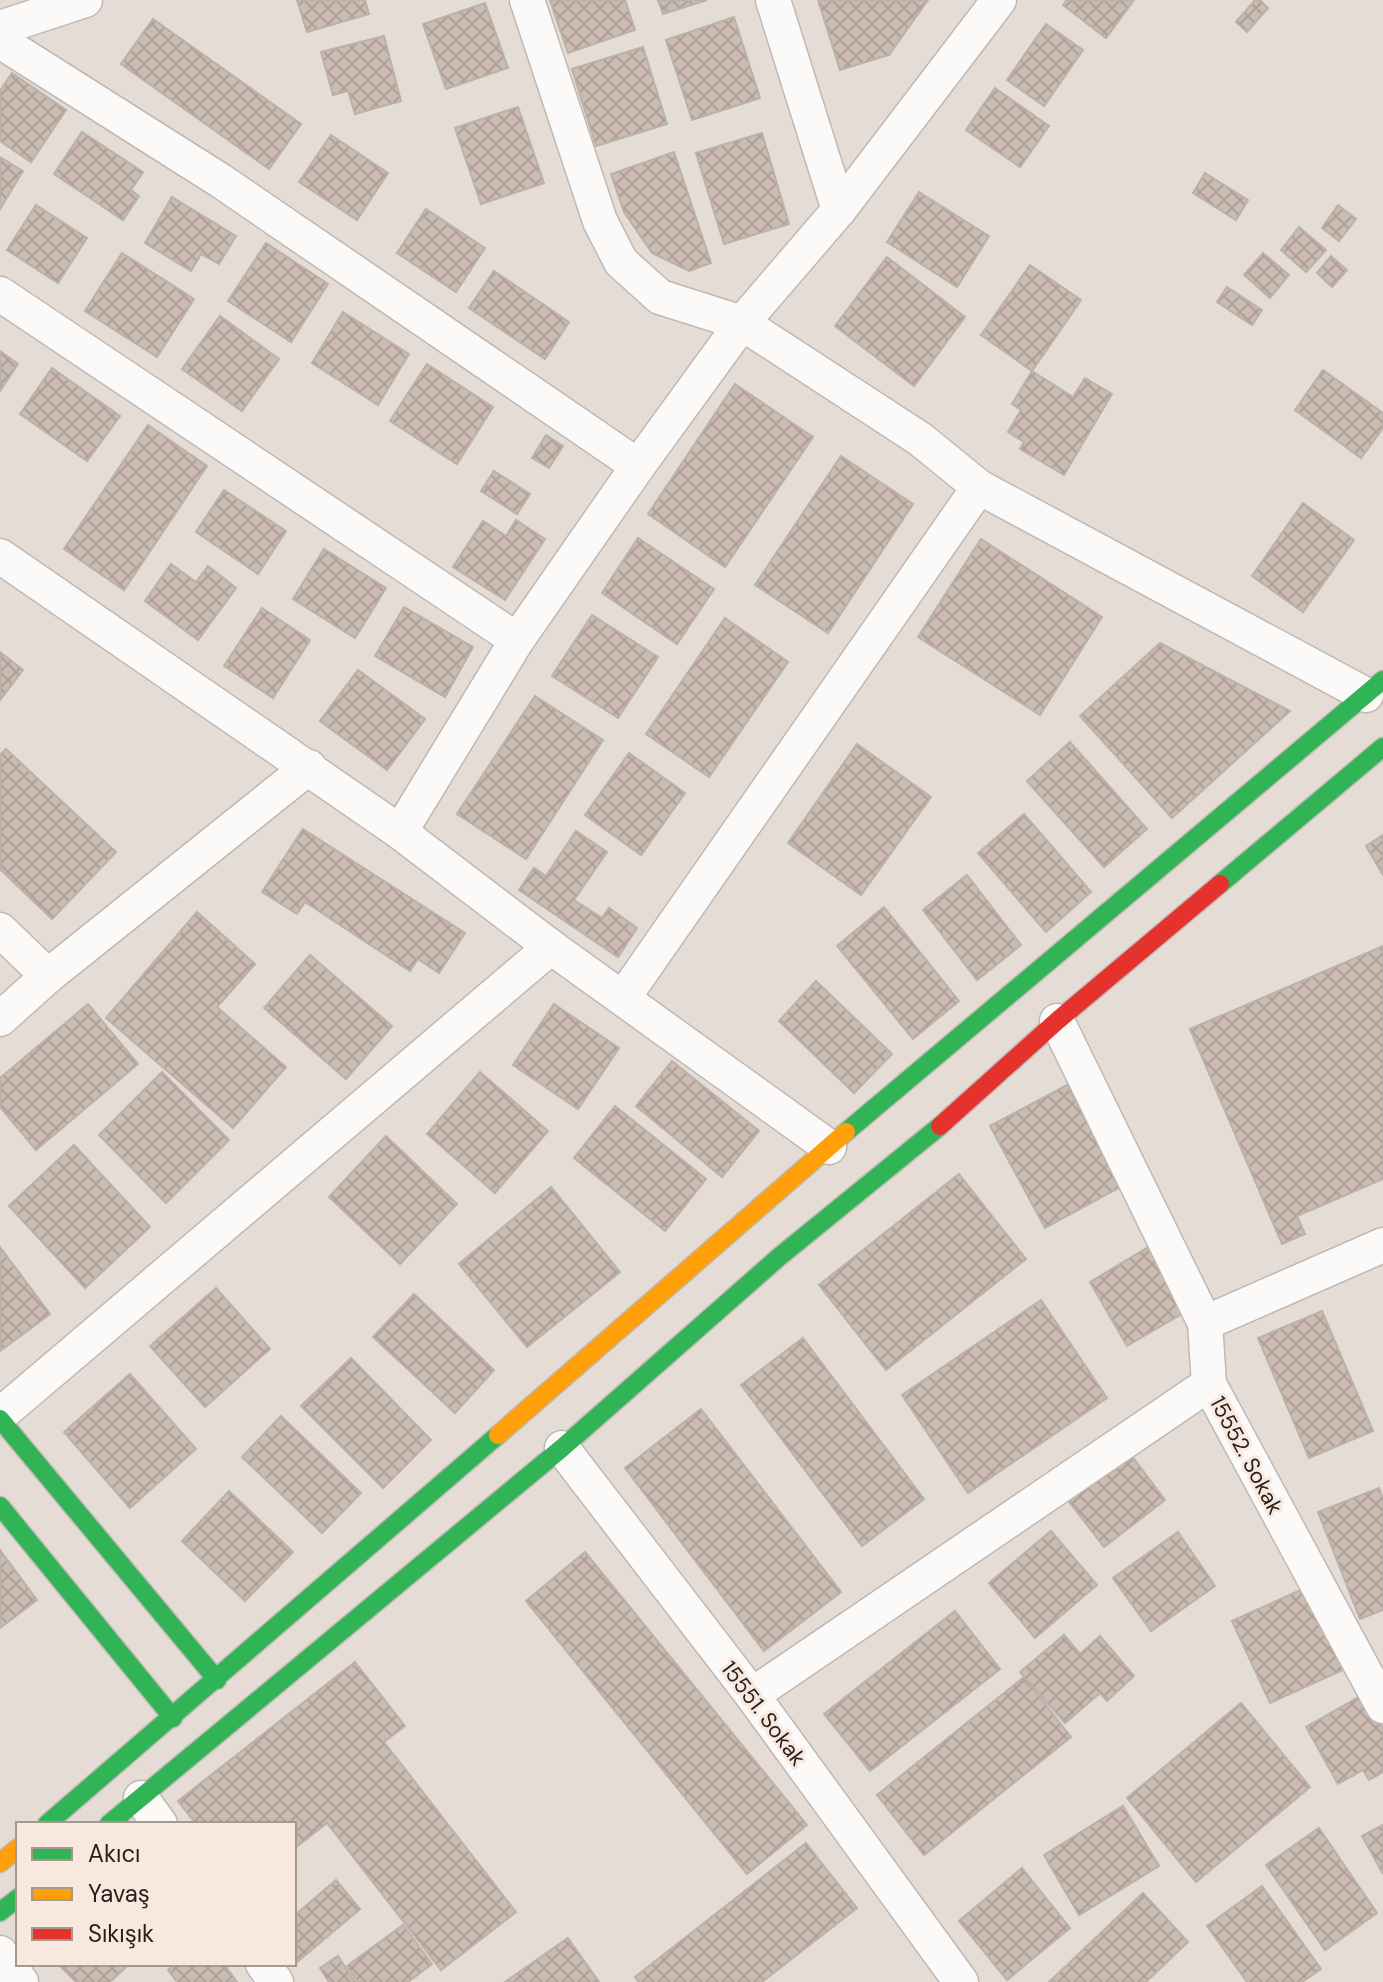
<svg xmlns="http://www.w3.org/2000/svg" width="1383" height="1982" font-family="'DM Sans',sans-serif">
<defs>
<pattern id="building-cross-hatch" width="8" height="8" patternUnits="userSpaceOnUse" patternTransform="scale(2)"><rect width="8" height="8" fill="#ccbbb0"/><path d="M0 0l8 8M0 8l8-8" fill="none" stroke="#afa097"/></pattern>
</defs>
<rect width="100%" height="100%" fill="#e6dcd6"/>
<g fill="url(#building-cross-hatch)" stroke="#b8b1ac" stroke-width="2">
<polygon points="297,0 365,0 369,14 307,32"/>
<polygon points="550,0 625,0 635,30 568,53"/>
<polygon points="658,0 707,0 663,14"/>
<polygon points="818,0 928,0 889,55 840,70"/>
<polygon points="1067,0 1134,0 1106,38 1063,5"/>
<polygon points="1255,0 1260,0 1268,8 1247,32 1236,22"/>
<polygon points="485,3 508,68 446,89 423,24"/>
<polygon points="734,17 760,98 692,120 666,40"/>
<polygon points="153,19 301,124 269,169 121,64"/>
<polygon points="1046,24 1083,50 1044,106 1007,80"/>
<polygon points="384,36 401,101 355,114 348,91 333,95 321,52"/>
<polygon points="643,47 667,124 596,146 572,69"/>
<polygon points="12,73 66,110 31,162 0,141 0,91"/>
<polygon points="995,88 1049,126 1020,167 966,130"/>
<polygon points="518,107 544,183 481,204 455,128"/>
<polygon points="82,132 143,172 131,190 139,196 123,220 54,174"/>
<polygon points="762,133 789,224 724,244 696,153"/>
<polygon points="331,135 388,173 357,220 299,182"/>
<polygon points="674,152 711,263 689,271 652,253 624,212 611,174"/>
<polygon points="0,157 23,171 0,209"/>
<polygon points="1205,173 1248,200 1236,220 1193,193"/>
<polygon points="919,192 989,236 957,287 887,242"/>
<polygon points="172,197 236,236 219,264 201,254 191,271 145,243"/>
<polygon points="36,205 87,238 58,283 7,250"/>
<polygon points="1338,205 1356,219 1339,241 1322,228"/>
<polygon points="426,209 485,248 456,292 397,253"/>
<polygon points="1299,227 1326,250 1306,272 1281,250"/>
<polygon points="266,243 328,284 291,342 228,301"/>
<polygon points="122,253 194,299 157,357 85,311"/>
<polygon points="1263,253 1289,275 1270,298 1244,275"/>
<polygon points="1331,256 1347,270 1332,287 1317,273"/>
<polygon points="887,257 965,317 914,386 835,326"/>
<polygon points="1030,265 1081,300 1032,371 981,335"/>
<polygon points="494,271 569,322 545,359 469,308"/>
<polygon points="1227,287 1262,310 1252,325 1217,302"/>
<polygon points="343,312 409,354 378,405 312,363"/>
<polygon points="220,316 279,359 242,411 182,369"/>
<polygon points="0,351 18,364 0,391"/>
<polygon points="427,364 493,407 457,464 390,421"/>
<polygon points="52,368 120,416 87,461 20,414"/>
<polygon points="1323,370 1383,413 1383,428 1361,458 1295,410"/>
<polygon points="1032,371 1073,397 1085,378 1112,394 1064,475 1020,449 1024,442 1008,432 1021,410 1012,404"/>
<polygon points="735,384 813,437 725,567 648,514"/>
<polygon points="148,425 207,466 124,590 64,549"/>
<polygon points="546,435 563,446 549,468 532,458"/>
<polygon points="841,456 913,504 828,633 755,585"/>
<polygon points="494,471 530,494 517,514 481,491"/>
<polygon points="224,490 286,531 258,574 196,532"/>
<polygon points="1303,503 1354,540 1303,612 1252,576"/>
<polygon points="516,520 545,539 505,600 453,567 483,521 506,536"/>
<polygon points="638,538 714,589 677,644 602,593"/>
<polygon points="981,539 1102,617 1040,715 918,637"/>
<polygon points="324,549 386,588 355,638 293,599"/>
<polygon points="171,564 196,582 208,566 236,588 198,640 145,601"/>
<polygon points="404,607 473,647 445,697 375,656"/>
<polygon points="262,608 310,640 273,698 224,666"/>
<polygon points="592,615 658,657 618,718 552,676"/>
<polygon points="725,618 788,662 709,777 646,734"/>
<polygon points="1160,643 1290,711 1172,818 1080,716"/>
<polygon points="0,652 23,670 0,700"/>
<polygon points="358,670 425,719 387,770 320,721"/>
<polygon points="535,696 603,740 526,859 457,814"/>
<polygon points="1070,742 1147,829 1104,867 1027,781"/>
<polygon points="857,744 931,797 861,895 788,843"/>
<polygon points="6,749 116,852 52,919 0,869 0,755"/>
<polygon points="629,753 685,793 641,855 585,815"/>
<polygon points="1024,814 1091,892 1046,932 978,853"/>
<polygon points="303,829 465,933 439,973 418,959 410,971 305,902 297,914 262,892"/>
<polygon points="576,831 607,852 574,900 602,918 609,908 637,928 618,957 519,890 534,868 546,876"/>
<polygon points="1383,835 1383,875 1366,846"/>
<polygon points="967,875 1021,945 977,980 923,910"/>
<polygon points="884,907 959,1001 913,1039 837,946"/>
<polygon points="197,912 255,964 217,1007 286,1067 233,1128 106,1018"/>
<polygon points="1383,946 1383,1179 1297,1216 1305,1234 1282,1244 1190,1029"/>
<polygon points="310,955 392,1026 346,1079 264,1008"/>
<polygon points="816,981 892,1054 854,1093 779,1021"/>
<polygon points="88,1004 138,1064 36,1150 0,1107 0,1078"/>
<polygon points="554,1004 619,1048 578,1109 513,1065"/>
<polygon points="672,1061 759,1131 722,1177 636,1106"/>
<polygon points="162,1072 229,1140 166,1203 99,1135"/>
<polygon points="480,1072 548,1131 495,1193 427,1134"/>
<polygon points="1067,1085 1122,1186 1045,1228 990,1126"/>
<polygon points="615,1106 706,1179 665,1231 574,1158"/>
<polygon points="386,1136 457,1204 400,1264 329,1197"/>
<polygon points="74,1145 150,1227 85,1288 9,1206"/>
<polygon points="959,1174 1026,1259 886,1370 819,1285"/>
<polygon points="551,1187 620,1272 527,1347 459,1264"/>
<polygon points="1150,1246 1187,1311 1127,1346 1090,1282"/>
<polygon points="0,1247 50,1314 0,1351"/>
<polygon points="216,1288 270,1349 205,1407 150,1346"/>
<polygon points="414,1294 494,1370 455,1413 373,1337"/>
<polygon points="1041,1300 1107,1398 968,1493 902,1395"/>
<polygon points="1322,1311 1373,1431 1309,1458 1258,1338"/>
<polygon points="803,1338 924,1499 862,1546 741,1385"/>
<polygon points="351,1358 431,1440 383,1488 301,1406"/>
<polygon points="130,1374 196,1449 130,1508 64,1432"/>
<polygon points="701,1409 841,1592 764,1651 625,1468"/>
<polygon points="281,1416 361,1493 322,1533 242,1457"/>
<polygon points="1126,1448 1165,1500 1104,1547 1064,1495"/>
<polygon points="1379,1488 1383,1499 1383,1610 1360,1619 1318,1512"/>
<polygon points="229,1491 293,1552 245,1601 182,1541"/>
<polygon points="1051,1531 1097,1585 1035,1638 989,1583"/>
<polygon points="1178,1532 1215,1586 1151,1631 1113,1578"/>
<polygon points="0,1550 37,1600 0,1628"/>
<polygon points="585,1552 807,1825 747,1874 526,1601"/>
<polygon points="1307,1587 1345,1669 1270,1703 1232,1621"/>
<polygon points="955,1611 1000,1669 870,1771 824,1714"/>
<polygon points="1064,1635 1080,1654 1100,1636 1134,1676 1107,1701 1100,1693 1065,1723 1020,1672"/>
<polygon points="355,1662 405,1726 384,1742 516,1912 441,1970 327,1823 294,1849 294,1824 196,1824 178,1801"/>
<polygon points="1024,1677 1071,1737 924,1855 877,1795"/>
<polygon points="1364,1694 1383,1728 1383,1772 1369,1780 1363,1770 1338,1784 1306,1727"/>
<polygon points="1241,1703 1310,1787 1196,1882 1127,1798"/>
<polygon points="1123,1806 1159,1866 1079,1915 1044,1855"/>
<polygon points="1383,1825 1383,1874 1362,1836"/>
<polygon points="1319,1828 1377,1913 1325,1950 1266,1865"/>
<polygon points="806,1843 857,1908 762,1982 639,1982 635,1977"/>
<polygon points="1022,1868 1070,1928 1007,1980 959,1921"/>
<polygon points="336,1880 360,1909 297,1962 294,1958 294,1916"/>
<polygon points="1262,1886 1321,1969 1302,1982 1247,1982 1207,1926"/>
<polygon points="1143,1893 1188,1942 1146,1982 1049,1982"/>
<polygon points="403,1925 432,1964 408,1982 358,1982 347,1966"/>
<polygon points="568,1938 599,1982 505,1982"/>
<polygon points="338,1956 355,1982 329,1982 320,1968"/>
<polygon points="58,1964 125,1964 127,1966 110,1982 76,1982"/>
<polygon points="176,1964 224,1964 237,1982 177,1982 168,1970"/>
</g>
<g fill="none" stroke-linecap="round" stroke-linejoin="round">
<g stroke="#bfb8b3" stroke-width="37">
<g id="street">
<polyline points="527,0 600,221 621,262 660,297 742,323 839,210 999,0"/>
<polyline points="773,0 839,210"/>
<polyline points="0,28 85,0"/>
<polyline points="0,41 221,181 638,466"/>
<polyline points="0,294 517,640"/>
<polyline points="0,556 400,832 551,947"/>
<polyline points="400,832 517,640 638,466 742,323 920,439 979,487 1366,695"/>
<polyline points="0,930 48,976 0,1019"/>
<polyline points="48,976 309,767"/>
<polyline points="623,998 979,487"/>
<polyline points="1057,1021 1205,1323 1209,1384 1383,1706"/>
<polyline points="1205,1323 1383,1245"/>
<polyline points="0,1415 551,947 829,1147"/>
<polyline points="562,1448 752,1695 961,1982"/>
<polyline points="752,1695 1209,1384"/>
<polyline points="141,1798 160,1824"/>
<polyline points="0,1953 21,1982"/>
<polyline points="263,1964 276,1982"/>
</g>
</g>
<g stroke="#bfb8b3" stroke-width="21">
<g id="fast">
<polyline points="1220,884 1383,747"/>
<polyline points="846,1132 1383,680"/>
<polyline points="0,1419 217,1680"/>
<polyline points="0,1506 173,1718"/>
<polyline points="47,1824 498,1435"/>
<polyline points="109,1824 562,1448 779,1257 940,1126"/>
<polyline points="0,1912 18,1898"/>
</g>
</g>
<g stroke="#bfb8b3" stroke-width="21">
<g id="slow">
<polyline points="498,1435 846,1132"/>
<polyline points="0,1863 18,1848"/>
</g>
</g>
<g stroke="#bfb8b3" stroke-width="21">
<polyline id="jam" points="940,1126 1057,1021 1220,884"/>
</g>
<use href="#street" stroke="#fbfaf9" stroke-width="34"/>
<use href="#fast" stroke="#30b455" stroke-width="18"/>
<use href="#slow" stroke="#ff9f0a" stroke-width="18"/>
<use href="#jam" stroke="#e5322d" stroke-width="18"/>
</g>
<g text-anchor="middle" stroke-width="6" stroke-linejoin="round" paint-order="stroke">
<g font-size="22" fill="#251f1b" stroke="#f9e8dd">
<text transform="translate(1247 1455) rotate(62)" y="8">15552. Sokak</text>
<text transform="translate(764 1713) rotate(53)" y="8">15551. Sokak</text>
</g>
</g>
<rect x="16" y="1822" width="280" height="144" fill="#f9e8dd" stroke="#a4988f" stroke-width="2"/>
<rect x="32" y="1848" width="40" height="12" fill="#30b455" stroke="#a4988f" stroke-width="2"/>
<text x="88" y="1862" font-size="24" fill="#251f1b">Akıcı</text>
<rect x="32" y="1888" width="40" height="12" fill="#ff9f0a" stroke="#a4988f" stroke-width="2"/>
<text x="88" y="1902" font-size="24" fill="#251f1b">Yavaş</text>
<rect x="32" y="1928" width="40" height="12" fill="#e5322d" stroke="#a4988f" stroke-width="2"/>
<text x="88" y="1942" font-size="24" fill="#251f1b">Sıkışık</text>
</svg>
